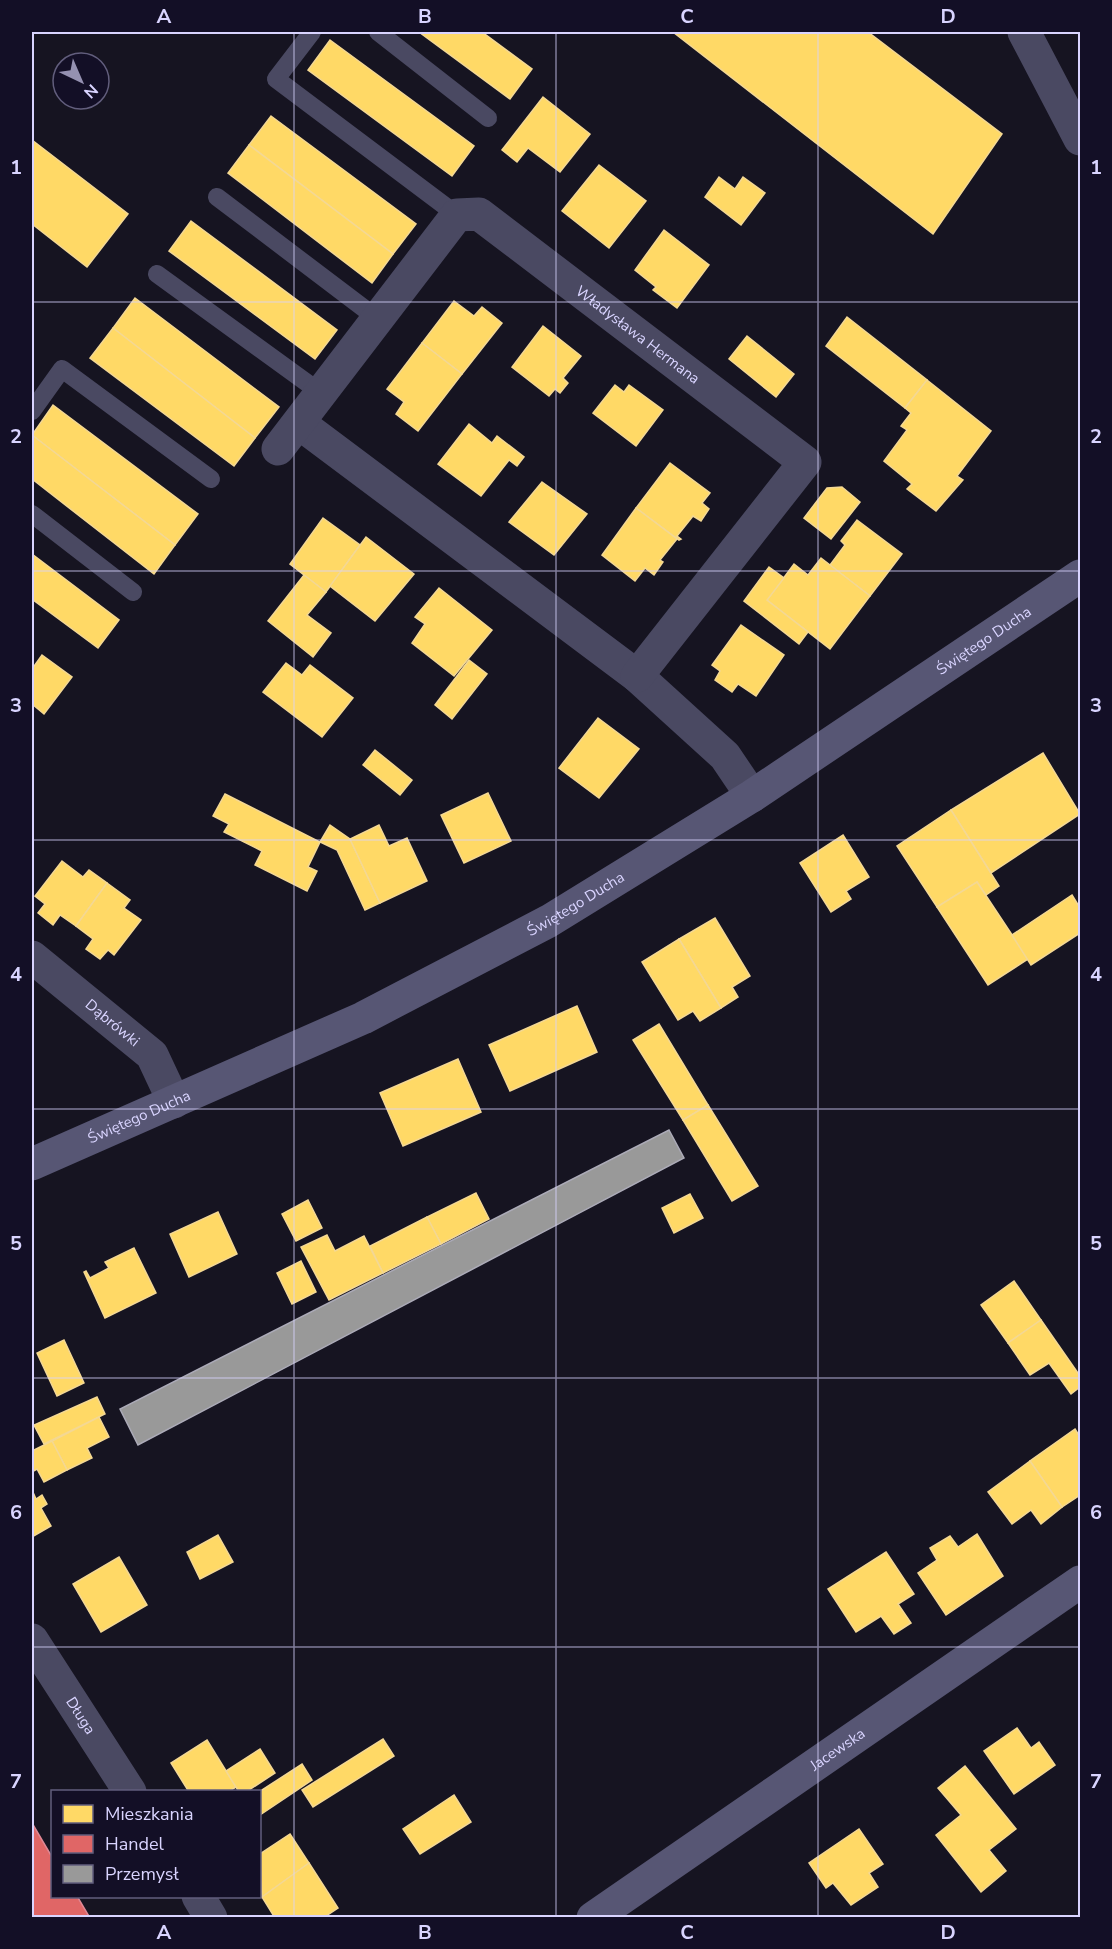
<svg xmlns="http://www.w3.org/2000/svg" width="1112" height="1949" font-family="'Nunito Sans',sans-serif">
<rect width="100%" height="100%" fill="#161421"/>
<g fill="#ffd966" stroke="#f4d894" stroke-width="1.5">
<polygon points="419,32 482,32 532,69 510,99"/>
<polygon points="673,32 868,32 1002,134 933,234"/>
<polygon points="330,40 474,146 452,176 308,70"/>
<polygon points="543,97 590,134 560,172 528,148 517,162 502,150"/>
<polygon points="271,116 416,224 393,254 249,145"/>
<polygon points="32,140 128,214 87,267 32,224"/>
<polygon points="249,145 393,254 372,283 228,173"/>
<polygon points="599,165 646,201 609,248 562,211"/>
<polygon points="719,177 735,189 743,177 765,193 741,225 705,197"/>
<polygon points="191,221 337,330 315,359 169,251"/>
<polygon points="664,230 709,265 677,308 653,290 656,287 635,270"/>
<polygon points="135,298 279,407 255,438 113,328"/>
<polygon points="454,301 474,316 482,307 502,323 462,374 422,343"/>
<polygon points="847,317 927,380 905,408 826,346"/>
<polygon points="543,326 581,356 563,378 568,383 560,393 555,389 549,396 512,367"/>
<polygon points="113,328 255,438 234,466 90,358"/>
<polygon points="747,336 794,374 776,397 729,359"/>
<polygon points="422,343 462,374 418,431 396,414 404,402 387,389"/>
<polygon points="927,380 991,431 957,476 963,480 936,511 907,489 912,484 884,461 907,430 901,426 911,413 905,408"/>
<polygon points="615,385 624,392 629,385 663,410 636,446 593,413"/>
<polygon points="53,405 198,514 175,545 32,435"/>
<polygon points="469,424 492,443 497,436 524,457 517,466 509,460 481,496 438,464"/>
<polygon points="32,435 175,545 154,574 32,479"/>
<polygon points="670,463 710,493 702,503 709,509 701,521 693,516 677,536 681,539 679,540 636,508"/>
<polygon points="542,482 587,514 554,555 509,522"/>
<polygon points="842,487 860,502 831,539 804,518 827,488"/>
<polygon points="636,508 677,539 660,560 663,562 654,575 645,568 635,581 602,555"/>
<polygon points="323,518 360,545 326,592 290,564"/>
<polygon points="857,520 902,554 870,596 830,565 845,545 841,541"/>
<polygon points="366,537 414,574 375,621 330,586"/>
<polygon points="32,554 119,620 98,648 32,599"/>
<polygon points="821,558 870,596 830,649 767,600 794,564 808,575"/>
<polygon points="769,567 784,578 767,600 808,632 799,644 744,601"/>
<polygon points="304,575 326,592 307,615 331,633 313,657 268,621"/>
<polygon points="439,588 492,630 454,676 412,643 425,624 415,617"/>
<polygon points="741,625 784,655 756,696 738,684 732,692 715,680 720,671 712,665"/>
<polygon points="42,655 72,677 44,714 32,704 32,669"/>
<polygon points="469,660 487,674 452,719 435,705"/>
<polygon points="286,663 302,675 310,665 353,698 322,737 263,692"/>
<polygon points="598,718 639,749 599,798 559,768"/>
<polygon points="375,750 412,780 400,795 363,765"/>
<polygon points="1043,753 1080,814 991,873 951,810"/>
<polygon points="488,793 511,841 464,863 441,815"/>
<polygon points="225,794 320,842 308,867 317,871 307,891 255,865 262,851 224,832 229,824 213,816"/>
<polygon points="951,810 999,886 986,895 977,882 937,907 897,846"/>
<polygon points="330,825 350,839 380,903 365,910 337,850 320,842"/>
<polygon points="379,825 389,846 407,838 427,881 380,903 350,839"/>
<polygon points="843,835 869,877 846,891 851,899 831,912 800,863"/>
<polygon points="62,861 83,877 89,870 107,883 76,926 60,915 53,925 38,913 45,904 35,896"/>
<polygon points="977,882 1028,959 988,985 937,907"/>
<polygon points="107,883 130,900 124,908 141,920 114,955 108,950 100,959 86,949 93,939 76,926"/>
<polygon points="1072,895 1080,908 1080,933 1031,965 1012,935"/>
<polygon points="715,918 750,976 732,987 738,997 721,1008 679,939"/>
<polygon points="679,939 721,1008 700,1021 693,1011 678,1020 642,962"/>
<polygon points="577,1006 597,1052 510,1091 489,1045"/>
<polygon points="659,1024 708,1105 683,1120 633,1040"/>
<polygon points="458,1059 481,1112 403,1146 380,1093"/>
<polygon points="708,1105 758,1186 732,1201 683,1120"/>
<polygon points="476,1193 489,1219 441,1244 427,1217"/>
<polygon points="690,1194 703,1218 674,1233 662,1208"/>
<polygon points="308,1200 322,1228 296,1241 282,1214"/>
<polygon points="218,1212 237,1254 189,1277 170,1234"/>
<polygon points="427,1217 441,1244 383,1273 370,1246"/>
<polygon points="327,1235 335,1251 364,1236 383,1273 329,1300 301,1247"/>
<polygon points="134,1248 156,1293 105,1318 84,1272 86,1271 90,1278 109,1268 105,1262"/>
<polygon points="301,1261 316,1292 292,1304 277,1273"/>
<polygon points="1014,1281 1041,1320 1008,1343 981,1305"/>
<polygon points="1041,1320 1080,1376 1080,1387 1071,1394 1049,1363 1030,1375 1008,1343"/>
<polygon points="64,1340 84,1383 57,1396 37,1353"/>
<polygon points="97,1397 105,1414 44,1444 34,1425"/>
<polygon points="99,1417 109,1437 87,1448 92,1458 67,1470 52,1441"/>
<polygon points="1075,1429 1080,1437 1080,1495 1062,1507 1030,1461"/>
<polygon points="52,1441 67,1470 44,1482 37,1469 32,1472 32,1451"/>
<polygon points="1030,1461 1062,1507 1041,1524 1031,1510 1012,1524 988,1492"/>
<polygon points="32,1490 36,1499 42,1495 47,1504 41,1508 51,1526 32,1537"/>
<polygon points="977,1534 1003,1576 946,1615 918,1573 937,1560 930,1548 950,1536 958,1547"/>
<polygon points="218,1535 233,1562 200,1579 187,1552"/>
<polygon points="886,1552 914,1594 898,1604 911,1623 894,1634 881,1616 856,1632 828,1589"/>
<polygon points="119,1557 147,1605 101,1632 73,1584"/>
<polygon points="1017,1728 1031,1748 1039,1742 1055,1765 1014,1794 984,1751"/>
<polygon points="383,1739 394,1756 313,1807 302,1790"/>
<polygon points="207,1740 236,1787 228,1792 189,1792 171,1763"/>
<polygon points="260,1749 275,1773 246,1792 239,1792 226,1771"/>
<polygon points="302,1764 312,1780 260,1815 259,1792"/>
<polygon points="965,1766 1016,1829 989,1850 1006,1871 981,1892 936,1835 961,1815 938,1788"/>
<polygon points="454,1795 471,1822 420,1854 403,1829"/>
<polygon points="859,1829 883,1864 869,1873 878,1887 851,1905 833,1883 826,1888 809,1863"/>
<polygon points="290,1834 309,1863 262,1897 260,1854"/>
<polygon points="309,1863 338,1908 323,1918 275,1918 262,1897"/>
</g>
<polygon fill="#e06666" stroke="#de8794" stroke-width="1.5" points="32,1823 52,1857 52,1896 77,1896 90,1918 32,1918"/>
<polygon fill="#999" stroke="#acabb8" stroke-width="1.5" points="669,1130 684,1158 138,1445 120,1409"/>
<g fill="none" stroke-linecap="round" stroke-linejoin="round">
<g stroke="#4a4962" stroke-width="18">
<polyline points="312,32 276,79 457,215"/>
<polyline points="378,32 488,118"/>
<polyline points="217,197 378,319"/>
<polyline points="157,274 321,393"/>
<polyline points="32,411 62,369 211,479"/>
<polyline points="32,514 133,592"/>
</g>
<g stroke="#4a4962" stroke-width="33">
<polyline points="1024,32 1080,139"/>
<polyline points="299,423 637,676 725,756 752,796"/>
<path id="s1" d="M278 449 457 215 479 214 805 462 637 676"/>
<path id="s2" d="M32 957 152 1055 174 1102"/>
<path id="s3" d="M32 1640 130 1792"/>
<polyline points="198,1896 211,1918"/>
</g>
<g stroke="#575674" stroke-width="33">
<path id="s4" d="M32 1164 363 1018 549 921 752 796 1080 576"/>
<path id="s5" d="M593 1918 1080 1582"/>
</g>
</g>
<path fill="none" stroke="#d9d4ff" stroke-width="1.5" stroke-opacity="0.55" d="M294 32V1918M556 32V1918M818 32V1918M32 302H1080M32 571H1080M32 840H1080M32 1109H1080M32 1378H1080M32 1647H1080"/>
<g text-anchor="middle" stroke-width="6" stroke-linejoin="round" paint-order="stroke">
<g font-size="15" fill="#d9d4ff" stroke="#130f26">
<text dy="5" stroke="none"><textPath href="#s1" startOffset="516">Władysława Hermana</textPath></text>
<text dy="5" stroke="none"><textPath href="#s4" startOffset="1089">Świętego Ducha</textPath></text>
<text dy="5" stroke="none"><textPath href="#s4" startOffset="603">Świętego Ducha</textPath></text>
<text dy="5" stroke="none"><textPath href="#s2" startOffset="104">Dąbrówki</textPath></text>
<text dy="5" stroke="none"><textPath href="#s4" startOffset="117">Świętego Ducha</textPath></text>
<text dy="5" stroke="none"><textPath href="#s3" startOffset="90">Długa</textPath></text>
<text dy="5" stroke="none"><textPath href="#s5" startOffset="297">Jacewska</textPath></text>
</g>
</g>
<rect width="1112" height="1949" fill="none" stroke="#130f26" stroke-width="66"/>
<rect x="51" y="1790" width="210" height="108" fill="#130f26" stroke="#625e7d" stroke-width="1.5"/>
<rect x="63" y="1805" width="30" height="18" fill="#ffd966" stroke="#625e7d" stroke-width="1.5"/>
<text x="105" y="1820" font-size="18" fill="#d9d4ff">Mieszkania</text>
<rect x="63" y="1835" width="30" height="18" fill="#e06666" stroke="#625e7d" stroke-width="1.5"/>
<text x="105" y="1850" font-size="18" fill="#d9d4ff">Handel</text>
<rect x="63" y="1865" width="30" height="18" fill="#999999" stroke="#625e7d" stroke-width="1.5"/>
<text x="105" y="1880" font-size="18" fill="#d9d4ff">Przemysł</text>
<g transform="translate(81 81) rotate(136)"><circle r="28" fill="#130f26" stroke="#625e7d" stroke-width="1.5"/>
<path d="M0-4.5L10 22L0 15L-10 22Z" fill="#9591b1"/>
<text y="-9" font-size="16" font-weight="bold" text-anchor="middle" fill="#d9d4ff">N</text>
</g>
<rect x="33" y="33" width="1046" height="1883" fill="none" stroke="#d9d4ff" stroke-width="2"/>
<g font-size="20" text-anchor="middle" font-weight="bold" fill="#d9d4ff">
<text x="164" y="23">A</text>
<text x="425" y="23">B</text>
<text x="687" y="23">C</text>
<text x="948" y="23">D</text>
<text x="16" y="174">1</text>
<text x="1096" y="174">1</text>
<text x="16" y="443">2</text>
<text x="1096" y="443">2</text>
<text x="16" y="712">3</text>
<text x="1096" y="712">3</text>
<text x="16" y="981">4</text>
<text x="1096" y="981">4</text>
<text x="16" y="1250">5</text>
<text x="1096" y="1250">5</text>
<text x="16" y="1519">6</text>
<text x="1096" y="1519">6</text>
<text x="16" y="1788">7</text>
<text x="1096" y="1788">7</text>
<text x="164" y="1939">A</text>
<text x="425" y="1939">B</text>
<text x="687" y="1939">C</text>
<text x="948" y="1939">D</text>
</g>
</svg>
